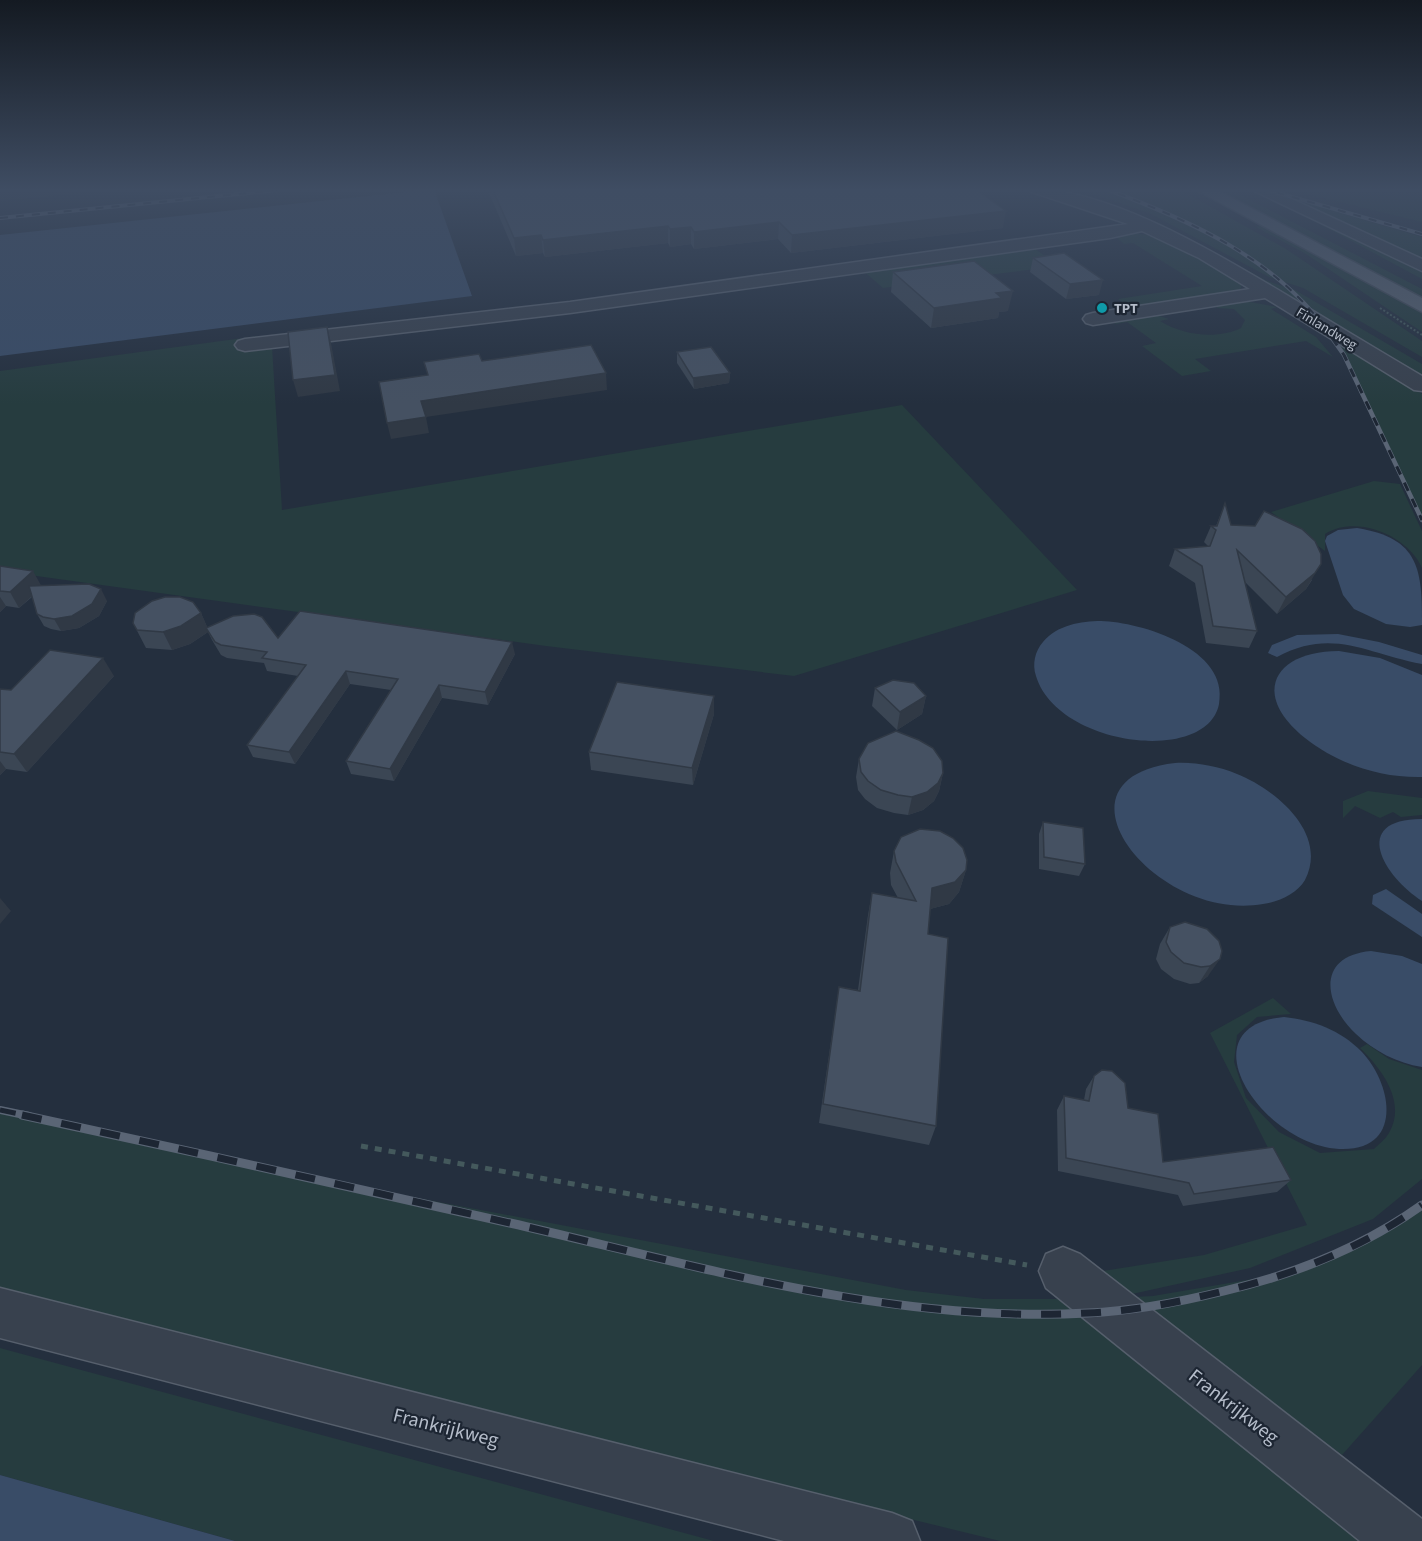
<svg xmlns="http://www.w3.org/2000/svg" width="1422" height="1541" font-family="'Source Sans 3',sans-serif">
<rect width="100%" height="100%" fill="#242f3e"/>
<g fill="#263c3f">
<polygon points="1044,188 1055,188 1105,202 1162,224 1267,281 1295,290 1422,364 1422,378 1265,286 1076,197"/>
<polygon points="1076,188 1177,188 1286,249 1422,341 1422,357 1303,288 1269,277 1149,213"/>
<polygon points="1209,188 1227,188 1422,289 1422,302"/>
<polygon points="1283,188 1414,188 1422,192 1422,222"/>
<polygon points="1272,193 1422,237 1422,265"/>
<polygon points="1318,223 1422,269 1422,279"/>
<polygon points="1262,225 1422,311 1422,332 1306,254 1256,227"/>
<polygon points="1134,233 1162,237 1241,282 1241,288 1237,292 1130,308 1118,299 1202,286 1133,243 1124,244 1117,238 1121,234"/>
<polygon points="1029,245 1060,266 883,288 860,268"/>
<path d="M1239 300 1277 307 1271 309 1316 337 1333 357 1306 341 1195 359 1211 371 1182 376 1142 346 1156 343 1127 322 1116 324 1112 322 1153 314 1169 319 1160 321C1182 335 1217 340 1241 328L1245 320 1234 309 1217 308V304Z"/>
<polygon points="257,336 260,347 272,346 282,510 902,405 1077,590 794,676 546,646 0,571 0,371"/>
<polygon points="1333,337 1422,394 1422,519 1347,359"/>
<path d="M1374 481 1400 484 1422 531V568C1408 536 1357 514 1325 534V551L1271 512Z"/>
<polygon points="1368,791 1422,798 1422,815 1401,817 1393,812 1380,818 1355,806 1343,818 1343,801"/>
<path d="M1273 998 1291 1014 1257 1017 1237 1035 1234 1062 1246 1098 1279 1132 1320 1153 1374 1149C1379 1144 1387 1138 1390 1131 1406 1101 1381 1068 1360 1048L1367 1044 1389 1059 1422 1070V1179L1373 1219 1250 1268 1132 1294 1103 1271 1204 1255 1307 1225 1210 1033Z"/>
<polygon points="0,1112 322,1180 906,1290 984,1299 1062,1299 1364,1541 1000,1541 0,1296"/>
<polygon points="1422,1204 1422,1365 1342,1455 1134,1297 1153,1296 1306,1270 1385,1230"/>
<polygon points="0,1348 714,1541 235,1541 0,1475"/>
</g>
<g fill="#394c67">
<polygon points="434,189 472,296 0,356 0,235"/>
<path d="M1357 528C1420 538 1422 570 1422 625L1410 627 1386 624 1354 609 1343 595 1325 541 1327 536 1338 530Z"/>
<path d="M1101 621C1141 622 1230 649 1219 704 1216 720 1203 730 1189 735 1141 753 1052 729 1036 676 1032 664 1035 651 1043 642 1057 625 1081 621 1101 621Z"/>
<path d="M1338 634 1379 642 1422 655V664C1367 654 1333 627 1277 657L1268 653 1272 645 1297 635Z"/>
<path d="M1339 651 1380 658 1422 675V777C1380 778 1338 764 1305 738 1250 694 1274 651 1339 651Z"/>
<path d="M1175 763C1196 762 1217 766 1237 774 1275 789 1329 833 1305 880 1297 894 1278 902 1263 904 1156 923 1041 779 1175 763Z"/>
<path d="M1422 819V901C1384 877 1349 819 1422 819Z"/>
<polygon points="1386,889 1422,914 1422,937 1372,904 1373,895"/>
<path d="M1371 951 1402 956 1422 964V1067C1397 1063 1374 1051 1356 1034 1323 1003 1316 956 1371 951Z"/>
<path d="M1284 1017C1313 1020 1340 1030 1361 1051 1393 1084 1404 1152 1339 1149 1260 1144 1184 1026 1284 1017Z"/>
<polygon points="0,1475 235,1541 0,1541"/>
</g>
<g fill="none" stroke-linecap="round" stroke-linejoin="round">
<g stroke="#565f6c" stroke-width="3">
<g id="minor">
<path d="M1026 188C1109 188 1214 252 1285 294 1330 321 1376 349 1422 376V391L1414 390 1265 298 1093 325 1086 323 1083 319 1086 315 1093 313 1250 289 1199 258 1142 231 1110 238 570 313 245 351 238 349 235 345 238 341 245 339 570 302 1128 224 1029 191Z"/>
<polygon points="1248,188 1268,188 1422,259 1422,271"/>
<polygon points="1063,1247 1080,1254 1422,1519 1422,1541 1360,1541 1046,1288 1039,1271 1046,1254"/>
<polygon points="0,1288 892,1513 912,1521 920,1541 784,1541 0,1338"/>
</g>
</g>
<g stroke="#414a57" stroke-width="3">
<polygon id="major" points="1193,188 1213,188 1422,298 1422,312"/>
</g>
<polyline stroke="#44595c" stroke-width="2" stroke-dasharray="2 2" stroke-linecap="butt" points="1380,308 1422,335"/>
<polyline stroke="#44595c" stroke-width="5" stroke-dasharray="7 7" stroke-linecap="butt" points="361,1146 1027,1265"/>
<use href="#minor" fill="#38414e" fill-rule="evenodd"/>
<use href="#major" fill="#56606e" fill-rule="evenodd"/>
<g stroke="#5a6575" stroke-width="4">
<g id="rail-far3">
<path d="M1103 188C1190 220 1280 260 1333 339"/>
<polyline points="1261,188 1422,234"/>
<polyline points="0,218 298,188"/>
</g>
</g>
<g stroke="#5a6575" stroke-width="4.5">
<polyline id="rail-far2" points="1332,338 1344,355 1422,520"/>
</g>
<g stroke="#5a6575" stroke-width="8">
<polyline id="rail-far1" points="0,1110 29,1116"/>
</g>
<g stroke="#5a6575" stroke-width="9">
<path id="rail" d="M22 1115C185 1150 347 1186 510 1223 698 1266 893 1324 1088 1313 1134 1311 1180 1302 1224 1291 1296 1274 1362 1248 1422 1205"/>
</g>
<use href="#rail-far3" stroke="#1d2633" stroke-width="2" stroke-dasharray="8" stroke-linecap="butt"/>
<use href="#rail-far2" stroke="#1d2633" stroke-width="3" stroke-dasharray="9" stroke-linecap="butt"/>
<use href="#rail-far1" stroke="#1d2633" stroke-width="5" stroke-dasharray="16" stroke-linecap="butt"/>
<use href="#rail" stroke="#1d2633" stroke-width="7" stroke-dasharray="20" stroke-linecap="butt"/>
</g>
<g fill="#3b4654">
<polygon points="487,188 974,188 1003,228 791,253 778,239 694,249 691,244 670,247 668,243 545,257 543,253 516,256"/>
<polygon points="1033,258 1099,295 1066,299 1030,272"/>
<polygon points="893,272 1008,311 999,312 998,318 931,328 891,292"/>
<polygon points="677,352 730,373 729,383 694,389 677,363"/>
<polygon points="1225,503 1231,525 1312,580 1306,589 1277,614 1245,582 1257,631 1249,648 1206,643 1195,583 1169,566 1175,549 1208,546 1204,542 1211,526 1216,526"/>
<polygon points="0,566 42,586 107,601 99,616 79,628 61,631 51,629 44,626 37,614 32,597 19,608 6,606 0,612"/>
<polygon points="201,613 207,627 278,638 515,654 488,705 442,698 394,781 351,774 346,761 391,690 350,684 295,764 253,757 247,745 298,676 267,671 264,663 227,658 221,655 212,640 208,632 190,644 172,650 146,648 133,623"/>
<polygon points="114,676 27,772 6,769 0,775 0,689 11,690"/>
<polygon points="875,688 926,696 922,714 897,730 872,706"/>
<polygon points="714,696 714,714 693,785 591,770 589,752"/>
<polygon points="859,759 943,773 939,791 934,801 923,810 908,815 894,813 877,808 865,799 858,790 856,777"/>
<polygon points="1043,822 1085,864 1079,876 1039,869 1039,834"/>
<polygon points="894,851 966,870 959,892 949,904 930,909 928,934 936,1126 929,1145 819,1123 839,987 858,990 868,915 872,893 898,898 891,885 890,873"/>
<polygon points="1170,927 1219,941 1208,976 1199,983 1190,984 1174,979 1161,969 1156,959 1160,944"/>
<polygon points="1094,1076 1128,1108 1163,1162 1291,1180 1277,1192 1183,1206 1178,1195 1058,1171 1057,1110 1064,1096 1084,1100 1086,1089"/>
</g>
<g fill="#303945">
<polygon points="0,188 134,188 0,201"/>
<polygon points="1006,211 1003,228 791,253 792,235"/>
<polygon points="779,222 778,239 694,249 694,232"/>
<polygon points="668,226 668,243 545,257 543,240"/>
<polygon points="691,227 691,244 670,247 670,229"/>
<polygon points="541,235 543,253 516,256 514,238"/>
<polygon points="1103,280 1099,295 1066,299 1070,284"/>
<polygon points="1013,291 1008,311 999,312 998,318 931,328 934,308 996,293"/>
<polygon points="327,327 331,343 340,391 298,397 293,380"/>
<polygon points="606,373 607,390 426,417 429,433 391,439 387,423 421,401"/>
<polygon points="730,373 729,383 694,389 693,378"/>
<polygon points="1321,564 1306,589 1277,614 1286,597"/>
<polygon points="33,571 42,587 19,608 10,592"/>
<polygon points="101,589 107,601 99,616 79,628 61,631 54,619"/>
<polygon points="0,597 6,606 0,612"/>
<polygon points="201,613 209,631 206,628 208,632 190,644 172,650 163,632"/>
<polygon points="512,642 515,654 488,705 485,692"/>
<polygon points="103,658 114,676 27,772 14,754"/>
<polygon points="346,671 350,684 295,764 289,752"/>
<polygon points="439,685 442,698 394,781 390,769"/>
<polygon points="714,696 714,714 693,785 692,768"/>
<polygon points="926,696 922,714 897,730 900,712"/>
<polygon points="0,761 6,769 0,775"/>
<polygon points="943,773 939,791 934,801 923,810 908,815 912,797"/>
<polygon points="966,870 959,892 949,904 926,910 932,888"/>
<polygon points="0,898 11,911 0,924"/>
<polygon points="1220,959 1208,976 1199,983 1210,966"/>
</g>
<g fill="#455162" stroke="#303945" stroke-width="1.5">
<polygon points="492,188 974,188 1006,211 792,235 779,222 694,232 691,227 670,229 668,226 543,240 541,235 514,238"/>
<polygon points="1064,253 1103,280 1070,284 1033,258"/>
<polygon points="974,261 1013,291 996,293 1002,298 934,308 893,272"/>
<polygon points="327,327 335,375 293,380 288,332"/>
<polygon points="591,345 606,373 421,401 426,417 387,423 379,382 428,375 424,362 479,354 482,361"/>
<polygon points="711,347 730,373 693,378 677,352"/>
<polygon points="1225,503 1231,525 1255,526 1264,511 1302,529 1315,541 1321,554 1321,564 1315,573 1286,597 1237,550 1257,631 1213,626 1202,566 1175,549 1210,546 1216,530 1211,526 1217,526"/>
<polygon points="0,566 33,571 10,592 0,591"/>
<polygon points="89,584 101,589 92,604 72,616 54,619 43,617 37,614 29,586"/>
<polygon points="165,597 180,597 193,602 201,613 181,626 163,632 137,630 133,623 135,613 152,601"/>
<polygon points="300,611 512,642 485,692 439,685 390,769 346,761 398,679 346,671 289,752 247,745 306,665 262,658 267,652 221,645 215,642 206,628 233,616 254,614 262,617 278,638"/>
<polygon points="50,650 103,658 14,754 0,752 0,689 11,690"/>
<polygon points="893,680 914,683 926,696 900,712 875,688"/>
<polygon points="617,682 714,696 692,768 589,752"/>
<polygon points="896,731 919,740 933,748 942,761 943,773 938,783 927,792 912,797 898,795 881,790 868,781 861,772 859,759 868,743"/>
<polygon points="1043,822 1083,828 1085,864 1044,857"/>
<polygon points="920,829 940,831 953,838 963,848 967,860 966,870 955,882 932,888 928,934 948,938 936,1126 823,1104 839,987 860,991 872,893 916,901 896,862 894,851 901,837"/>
<polygon points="1185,922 1207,929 1219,941 1222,951 1220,959 1210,966 1201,967 1184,963 1171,952 1166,942 1170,927"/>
<polygon points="1102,1070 1112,1071 1125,1083 1128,1108 1158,1114 1163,1162 1273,1147 1291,1180 1194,1194 1189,1183 1066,1158 1064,1096 1089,1101 1094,1076"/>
</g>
<linearGradient id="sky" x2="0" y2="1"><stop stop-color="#141a22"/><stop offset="0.47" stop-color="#3f4d63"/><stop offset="1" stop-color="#3f4d63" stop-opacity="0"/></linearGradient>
<rect width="1422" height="404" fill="url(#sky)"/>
<circle fill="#0f9aa8" stroke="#1d2633" stroke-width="2" cx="1102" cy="308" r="6"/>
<g text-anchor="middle" stroke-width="4.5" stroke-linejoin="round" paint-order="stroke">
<g font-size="14" font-weight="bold" fill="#b4bcc9" stroke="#1d2633" text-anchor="start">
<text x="1114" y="313">TPT</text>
</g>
<g font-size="14" fill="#b4bcc9" stroke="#1d2633">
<text transform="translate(1327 328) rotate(31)" y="5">Finlandweg</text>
</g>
<g font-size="20" fill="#b4bcc9" stroke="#1d2633">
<text transform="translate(1234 1406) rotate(38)" y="7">Frankrijkweg</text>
<text transform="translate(446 1427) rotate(14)" y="7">Frankrijkweg</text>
</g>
</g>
</svg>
